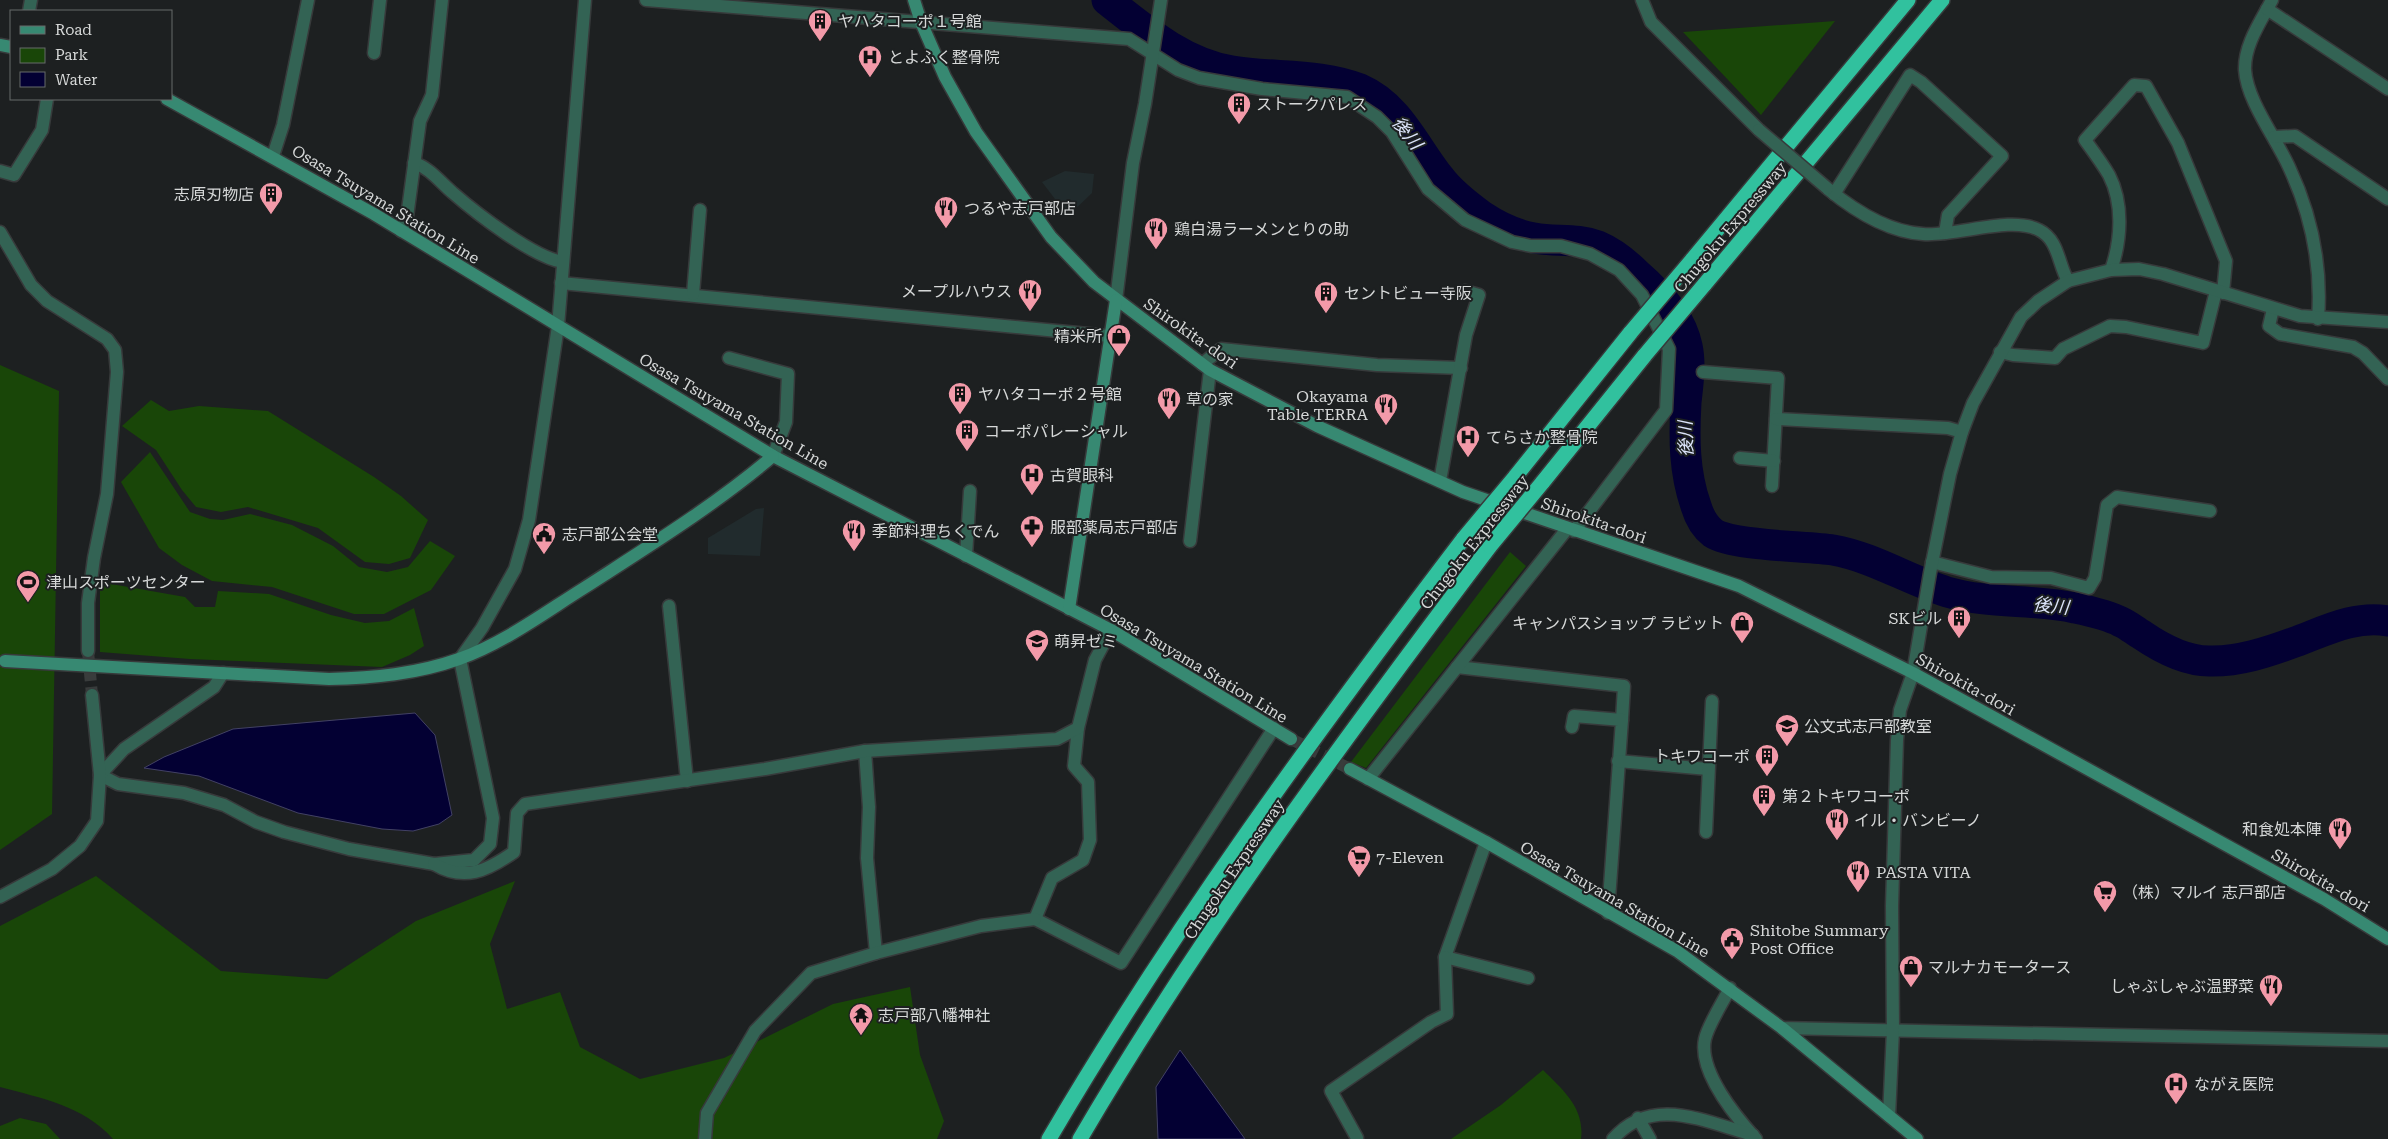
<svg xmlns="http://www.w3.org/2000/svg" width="2388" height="1139" font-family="'Roboto Serif','Noto Sans JP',serif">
<rect width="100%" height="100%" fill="#1d2021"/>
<g fill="#212b2d">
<polygon points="1065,171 1094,174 1092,193 1068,216 1042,182"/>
<polygon points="764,508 760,556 708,554 708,538 756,509"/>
</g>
<g fill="#194608">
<polygon points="1835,21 1761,115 1683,32"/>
<polygon points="0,365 59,391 52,814 0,850"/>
<polygon points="151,400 169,411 199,406 268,411 374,477 401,496 428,520 410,558 389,564 365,562 318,528 248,507 221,512 196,507 182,490 156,450 122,426"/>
<polygon points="150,452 190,512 210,519 223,520 250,514 292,525 333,546 359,567 387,572 408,567 430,541 455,556 431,590 384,614 354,614 272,587 212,581 182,565 159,548 121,482"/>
<polygon points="1510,552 1526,566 1366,768 1351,762"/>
<polygon points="100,582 185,597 195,607 215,607 218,591 269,594 331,615 365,623 389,621 414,608 424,646 410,655 382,667 190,659 100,652"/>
<path d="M96 876 221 971 327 979 416 921 515 881 490 944 507 1009 560 992 580 1047 640 1079 724 1058 833 1004 910 987 920 1055 944 1121 937 1139H113C84 1106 41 1098 0 1087V926Z"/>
<path d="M1543 1070C1563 1090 1585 1108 1581 1139H1451L1501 1105Z"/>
<polygon points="20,1118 46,1124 60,1139 0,1139 0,1126"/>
</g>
<g fill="#030033" stroke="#424164">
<polygon points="415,713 435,735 452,815 439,824 413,831 382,829 298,813 199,776 144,768 164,757 233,729"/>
<polygon points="1180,1050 1245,1139 1158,1139 1156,1087"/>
</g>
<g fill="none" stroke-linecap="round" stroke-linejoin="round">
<path stroke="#030033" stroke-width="31" d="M1107 0C1145 30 1183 63 1232 71 1274 78 1320 73 1360 89 1399 106 1415 147 1440 178 1451 193 1467 205 1482 216 1497 226 1516 235 1534 238 1555 242 1577 238 1598 246 1612 252 1626 263 1637 274 1659 293 1681 317 1687 346 1691 364 1688 384 1686 402 1684 438 1684 472 1696 506 1699 516 1704 526 1713 533 1733 546 1805 546 1833 550 1873 557 1908 580 1947 592 1988 604 2033 599 2075 608 2089 611 2108 615 2121 622 2128 625 2135 631 2142 635 2161 648 2185 661 2209 661 2238 662 2268 652 2295 642 2325 631 2355 615 2388 621"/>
<polyline stroke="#393c3c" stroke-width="12" stroke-dasharray="12 6" stroke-linecap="butt" points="88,651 92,695"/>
<polyline stroke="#393c3c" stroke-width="12" stroke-dasharray="12 6" stroke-linecap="butt" points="1291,739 1350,769"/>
<g stroke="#373a3b" stroke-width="15">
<g id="street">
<polyline points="646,0 1129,39 1178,70 1199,78 1262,89 1347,97 1377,117 1392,132 1428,189 1465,220 1512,242 1531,246 1561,246 1590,254 1619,270 1642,295 1669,349 1666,410 1574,531"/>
<polyline points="1642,0 1651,22 1759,130"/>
<path d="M2272 0C2261 21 2244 45 2245 70 2247 101 2276 138 2289 167 2311 214 2322 267 2318 319"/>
<polyline points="2267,9 2388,89"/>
<polyline points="29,11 31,0"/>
<polyline points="374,53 380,0"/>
<polyline points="2274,137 2295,136 2388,199"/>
<polyline points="273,156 283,125 308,0"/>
<path d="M414 163C430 168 440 182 453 193 476 213 534 258 563 262"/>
<polyline points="0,171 14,175 42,130 47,99"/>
<path d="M1828 189C1855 211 1888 232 1923 234 1956 237 2011 215 2039 230 2059 240 2058 264 2068 281"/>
<polyline points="1834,194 1910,75 1921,82 2002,156 1948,215 1945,233"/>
<polyline points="401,231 407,217 420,121 432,95 442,0"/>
<polyline points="0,232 31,285 47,301 107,339 115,350 117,372 107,494 94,558 88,603 88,651"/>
<path d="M2111 270C2121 241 2124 204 2109 175 2102 163 2093 151 2085 140L2134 85 2146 86 2178 143 2226 261 2223 293"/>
<polyline points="561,283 1109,336"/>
<polyline points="693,294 700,210"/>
<polyline points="1116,300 1133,163 1145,104 1161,0"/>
<polyline points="2273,309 2269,326 2280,334 2353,347 2363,353 2388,379"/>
<polyline points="2000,352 2013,355 2055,358 2063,349 2110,326 2126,327 2203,343 2216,291"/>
<polyline points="729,358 788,374 786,422 773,456"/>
<polyline points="1202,364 1221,349 1377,365 1461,368"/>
<polyline points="1703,372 1778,378 1772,486"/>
<polyline points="1776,419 1948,428 1962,432"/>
<polyline points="1740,458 1774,461"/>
<polyline points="1440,481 1466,335 1479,295 1465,291"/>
<polyline points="1190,541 1210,370"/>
<polyline points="966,556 970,491"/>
<polyline points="1932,562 1991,577 2051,578 2089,588 2095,578 2107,505 2117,497 2210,511"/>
<polyline points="669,606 687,781"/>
<polyline points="1457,667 1624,686 1622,720"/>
<polyline points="1572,727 1574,716 1622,720 1608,913"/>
<polyline points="1078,728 1074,766 1088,782 1090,840 1083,860 1052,878 1035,919 1121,963 1274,728"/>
<polyline points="865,751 869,807 867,858 876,953"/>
<polyline points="1618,761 1708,769"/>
<polyline points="100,775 118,784 184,793 224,805 256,822 284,832 349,849 434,864 474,860 490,844 493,818 460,659 482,628 515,569 529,520 558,326 585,0"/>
<polyline points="100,775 124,749 214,687 223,673"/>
<polyline points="1368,779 1567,529"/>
<polyline points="1706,832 1712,701"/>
<polyline points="1486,842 1445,957 1528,978"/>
<path d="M434 864C464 882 487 871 514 852L517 813 525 804 765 769 865 751 1057 739 1078 728 1095 660 1111 630"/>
<polyline points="0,897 52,869 80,846 97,821 100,775 92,695"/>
<path d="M1730 988C1723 1002 1708 1025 1705 1039 1698 1071 1736 1117 1756 1139"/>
<polyline points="1782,1028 2388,1041"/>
<polyline points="1889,1116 1893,1030 1892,906 1897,740 1900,710 1913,673 1930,573 1950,474 1962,432 1973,403 2021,317 2038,301 2068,281 2111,270 2139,269 2163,274 2300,316 2388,322"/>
<polyline points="1638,1118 1650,1139"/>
<polyline points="1357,1138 1331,1091 1431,1022 1447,1014 1445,957"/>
<polyline points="705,1139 707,1113 755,1031 811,973 876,953 981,926 1035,919"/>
<path d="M1613 1139C1652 1094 1705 1122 1753 1135"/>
</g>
</g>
<g stroke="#373a3b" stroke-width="15">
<g id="secondary">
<polyline points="914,0 921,22 945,77 976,132 1051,237 1094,282 1210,370 1317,426 1463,492 1739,586 1913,673 2324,899 2388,939"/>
<polyline points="0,45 11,47"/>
<polyline points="167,99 374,214 773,456 1111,630 1291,739"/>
<polyline points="1069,609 1116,300"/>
<path d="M5 661 329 679C373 678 417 674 459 659 504 643 544 613 584 588 649 546 714 506 773 456"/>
<polyline points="1350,769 1486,842 1677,951 1782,1028 1917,1139"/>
</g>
</g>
<g stroke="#373a3b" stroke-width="18">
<g id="highway">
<polyline points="1692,260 1908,0"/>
<polyline points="1704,285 1942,0"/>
<polyline points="1515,477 1631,332"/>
<polyline points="1542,483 1645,355"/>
<path d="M1049 1139C1172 929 1317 731 1464 538"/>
<path d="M1080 1139C1201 932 1345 738 1490 546"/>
</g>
</g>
<use href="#street" stroke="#336354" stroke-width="12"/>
<use href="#secondary" stroke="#378972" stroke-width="12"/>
<use href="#highway" stroke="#31c19e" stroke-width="15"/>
<g stroke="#373a3b" stroke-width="15" stroke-linecap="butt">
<polyline id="street-bridge" points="1759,130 1827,188"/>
</g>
<g stroke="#373a3b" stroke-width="18" stroke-linecap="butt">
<g id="highway-bridge">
<polyline points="1631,332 1692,260"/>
<polyline points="1645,355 1704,285"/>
<polyline points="1464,538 1515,477"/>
<polyline points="1490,546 1542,483"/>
</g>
</g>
<use href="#street-bridge" stroke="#336354" stroke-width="12"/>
<use href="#highway-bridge" stroke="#31c19e" stroke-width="15"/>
</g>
<defs>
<g id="building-pin" transform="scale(1.25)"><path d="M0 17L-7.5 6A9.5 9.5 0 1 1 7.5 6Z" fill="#f39aa9" stroke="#1d2021"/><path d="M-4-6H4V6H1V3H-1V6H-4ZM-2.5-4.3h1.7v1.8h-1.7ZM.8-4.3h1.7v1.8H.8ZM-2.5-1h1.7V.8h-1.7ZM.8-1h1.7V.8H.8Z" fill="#111"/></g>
<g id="hospital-pin" transform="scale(1.25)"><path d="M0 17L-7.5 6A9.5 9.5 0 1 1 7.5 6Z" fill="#f39aa9" stroke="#1d2021"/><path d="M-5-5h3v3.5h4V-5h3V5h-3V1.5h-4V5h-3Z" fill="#111"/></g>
<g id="restaurant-pin" transform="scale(1.25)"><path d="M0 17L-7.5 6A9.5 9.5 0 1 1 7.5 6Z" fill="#f39aa9" stroke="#1d2021"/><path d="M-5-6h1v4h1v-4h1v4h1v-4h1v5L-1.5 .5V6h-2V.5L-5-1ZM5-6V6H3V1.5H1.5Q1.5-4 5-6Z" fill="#111"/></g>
<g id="shop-pin" transform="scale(1.25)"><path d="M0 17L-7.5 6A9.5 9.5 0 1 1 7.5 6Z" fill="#f39aa9" stroke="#1d2021"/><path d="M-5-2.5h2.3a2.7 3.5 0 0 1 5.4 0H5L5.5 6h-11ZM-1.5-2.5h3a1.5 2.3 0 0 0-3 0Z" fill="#111"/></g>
<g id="pharmacy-pin" transform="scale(1.25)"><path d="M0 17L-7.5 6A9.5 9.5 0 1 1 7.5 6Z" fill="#f39aa9" stroke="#1d2021"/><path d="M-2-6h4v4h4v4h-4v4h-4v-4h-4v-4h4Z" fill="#111"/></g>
<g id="civic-pin" transform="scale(1.25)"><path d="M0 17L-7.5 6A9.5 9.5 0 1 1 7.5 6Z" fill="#f39aa9" stroke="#1d2021"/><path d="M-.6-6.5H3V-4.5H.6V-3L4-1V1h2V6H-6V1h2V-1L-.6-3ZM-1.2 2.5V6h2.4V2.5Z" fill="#111"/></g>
<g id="stadium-pin" transform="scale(1.25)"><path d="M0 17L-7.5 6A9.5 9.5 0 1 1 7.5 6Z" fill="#f39aa9" stroke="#1d2021"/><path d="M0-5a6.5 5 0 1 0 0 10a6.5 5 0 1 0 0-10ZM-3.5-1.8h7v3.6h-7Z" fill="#111"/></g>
<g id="school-pin" transform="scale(1.25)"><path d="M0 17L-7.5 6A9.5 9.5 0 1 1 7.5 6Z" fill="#f39aa9" stroke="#1d2021"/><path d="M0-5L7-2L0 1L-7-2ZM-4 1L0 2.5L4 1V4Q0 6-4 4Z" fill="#111"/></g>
<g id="supermarket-pin" transform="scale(1.25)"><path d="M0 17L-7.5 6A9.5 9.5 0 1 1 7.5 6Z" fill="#f39aa9" stroke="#1d2021"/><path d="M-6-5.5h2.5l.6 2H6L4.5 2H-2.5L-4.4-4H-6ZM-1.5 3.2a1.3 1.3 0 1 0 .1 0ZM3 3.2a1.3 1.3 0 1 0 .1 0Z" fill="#111"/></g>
<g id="temple-pin" transform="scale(1.25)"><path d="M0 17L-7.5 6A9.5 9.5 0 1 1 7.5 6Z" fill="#f39aa9" stroke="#1d2021"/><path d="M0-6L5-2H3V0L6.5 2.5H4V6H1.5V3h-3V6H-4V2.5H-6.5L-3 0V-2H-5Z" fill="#111"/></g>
</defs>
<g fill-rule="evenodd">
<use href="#building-pin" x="820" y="21"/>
<use href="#hospital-pin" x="870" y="57"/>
<use href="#building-pin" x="1239" y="104"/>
<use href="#building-pin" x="271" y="194"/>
<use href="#restaurant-pin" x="946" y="208"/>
<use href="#restaurant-pin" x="1156" y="229"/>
<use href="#restaurant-pin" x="1030" y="291"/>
<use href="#building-pin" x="1326" y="293"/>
<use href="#shop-pin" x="1119" y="336"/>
<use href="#building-pin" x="960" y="394"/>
<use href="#restaurant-pin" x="1169" y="399"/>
<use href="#restaurant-pin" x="1386" y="405"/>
<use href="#building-pin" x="967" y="431"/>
<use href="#hospital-pin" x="1468" y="437"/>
<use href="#hospital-pin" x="1032" y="475"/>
<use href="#pharmacy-pin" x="1032" y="527"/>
<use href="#restaurant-pin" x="854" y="531"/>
<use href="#civic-pin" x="544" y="534"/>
<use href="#stadium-pin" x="28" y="582"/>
<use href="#building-pin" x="1959" y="618"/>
<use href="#shop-pin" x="1742" y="623"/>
<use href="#school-pin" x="1037" y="641"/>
<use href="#school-pin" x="1787" y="726"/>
<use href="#building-pin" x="1767" y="756"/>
<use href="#building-pin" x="1764" y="796"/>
<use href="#restaurant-pin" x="1837" y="820"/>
<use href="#restaurant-pin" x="2340" y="829"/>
<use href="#supermarket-pin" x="1359" y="857"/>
<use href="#restaurant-pin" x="1858" y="872"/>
<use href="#supermarket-pin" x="2105" y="892"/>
<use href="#civic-pin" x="1732" y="939"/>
<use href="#shop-pin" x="1911" y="967"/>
<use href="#restaurant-pin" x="2271" y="986"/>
<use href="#temple-pin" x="861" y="1015"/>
<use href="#hospital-pin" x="2176" y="1084"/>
</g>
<g text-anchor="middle" stroke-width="4" stroke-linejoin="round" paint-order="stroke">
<g font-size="16" fill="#d6d8d8" stroke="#1d2021" text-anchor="start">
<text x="838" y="27">ヤハタコーポ１号館</text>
<text x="888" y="63">とよふく整骨院</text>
<text x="1256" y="110">ストークパレス</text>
<text x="254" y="200" text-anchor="end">志原刃物店</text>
<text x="964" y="214">つるや志戸部店</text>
<text x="1174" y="235">鶏白湯ラーメンとりの助</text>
<text x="1012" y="297" text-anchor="end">メープルハウス</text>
<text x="1344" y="299">セントビュー寺阪</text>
<text x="1102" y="342" text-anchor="end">精米所</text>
<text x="978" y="400">ヤハタコーポ２号館</text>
<text x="1368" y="402" text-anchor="end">Okayama<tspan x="1368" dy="18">Table TERRA</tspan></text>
<text x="1186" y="405">草の家</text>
<text x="984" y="437">コーポパレーシャル</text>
<text x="1486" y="443">てらさか整骨院</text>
<text x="1050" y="481">古賀眼科</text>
<text x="1050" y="533">服部薬局志戸部店</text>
<text x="872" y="537">季節料理ちくでん</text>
<text x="562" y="540">志戸部公会堂</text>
<text x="46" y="588">津山スポーツセンター</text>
<text x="1942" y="624" text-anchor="end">SKビル</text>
<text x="1724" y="629" text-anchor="end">キャンパスショップ ラビット</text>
<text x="1054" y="647">萌昇ゼミ</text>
<text x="1804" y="732">公文式志戸部教室</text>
<text x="1750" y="762" text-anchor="end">トキワコーポ</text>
<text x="1782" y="802">第２トキワコーポ</text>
<text x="1854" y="826">イル・バンビーノ</text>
<text x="2322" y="835" text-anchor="end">和食処本陣</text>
<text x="1376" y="863">7-Eleven</text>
<text x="1876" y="878">PASTA VITA</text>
<text x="2122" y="898">（株）マルイ 志戸部店</text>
<text x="1750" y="936">Shitobe Summary<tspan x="1750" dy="18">Post Office</tspan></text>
<text x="1928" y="973">マルナカモータース</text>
<text x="2254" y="992" text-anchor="end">しゃぶしゃぶ温野菜</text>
<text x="878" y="1021">志戸部八幡神社</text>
<text x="2194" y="1090">ながえ医院</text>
</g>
<g font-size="16" fill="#d6d8d8" stroke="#1d2021">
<text transform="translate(386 204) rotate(31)" y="6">Osasa Tsuyama Station Line</text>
<text transform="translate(1730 227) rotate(-50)" y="6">Chugoku Expressway</text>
<text transform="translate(1191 333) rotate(35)" y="6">Shirokita-dori</text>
<text transform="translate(734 411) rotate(30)" y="6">Osasa Tsuyama Station Line</text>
<text transform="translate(1594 520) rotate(19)" y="6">Shirokita-dori</text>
<text transform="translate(1474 542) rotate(-52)" y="6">Chugoku Expressway</text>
<text transform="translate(1194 663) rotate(31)" y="6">Osasa Tsuyama Station Line</text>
<text transform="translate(1966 684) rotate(29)" y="6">Shirokita-dori</text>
<text transform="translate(1234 869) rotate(-56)" y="6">Chugoku Expressway</text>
<text transform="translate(2321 880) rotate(30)" y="6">Shirokita-dori</text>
<text transform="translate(1615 899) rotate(30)" y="6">Osasa Tsuyama Station Line</text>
</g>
<g font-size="18" font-style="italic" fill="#dce4fa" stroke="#1d2021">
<text transform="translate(1407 133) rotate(52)" y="6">後川</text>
<text transform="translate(1686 439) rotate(-92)" y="6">後川</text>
<text transform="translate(2051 606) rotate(6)" y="6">後川</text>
</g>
</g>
<rect x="10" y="10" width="162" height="90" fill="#1d2021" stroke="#676a6a"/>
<rect x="20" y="26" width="25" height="8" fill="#378972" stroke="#676a6a"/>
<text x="55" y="35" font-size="15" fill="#d6d8d8">Road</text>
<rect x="20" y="48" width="25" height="15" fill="#194608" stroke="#676a6a"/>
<text x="55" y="60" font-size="15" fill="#d6d8d8">Park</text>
<rect x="20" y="72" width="25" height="15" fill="#030033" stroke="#676a6a"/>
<text x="55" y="85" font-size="15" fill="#d6d8d8">Water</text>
</svg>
